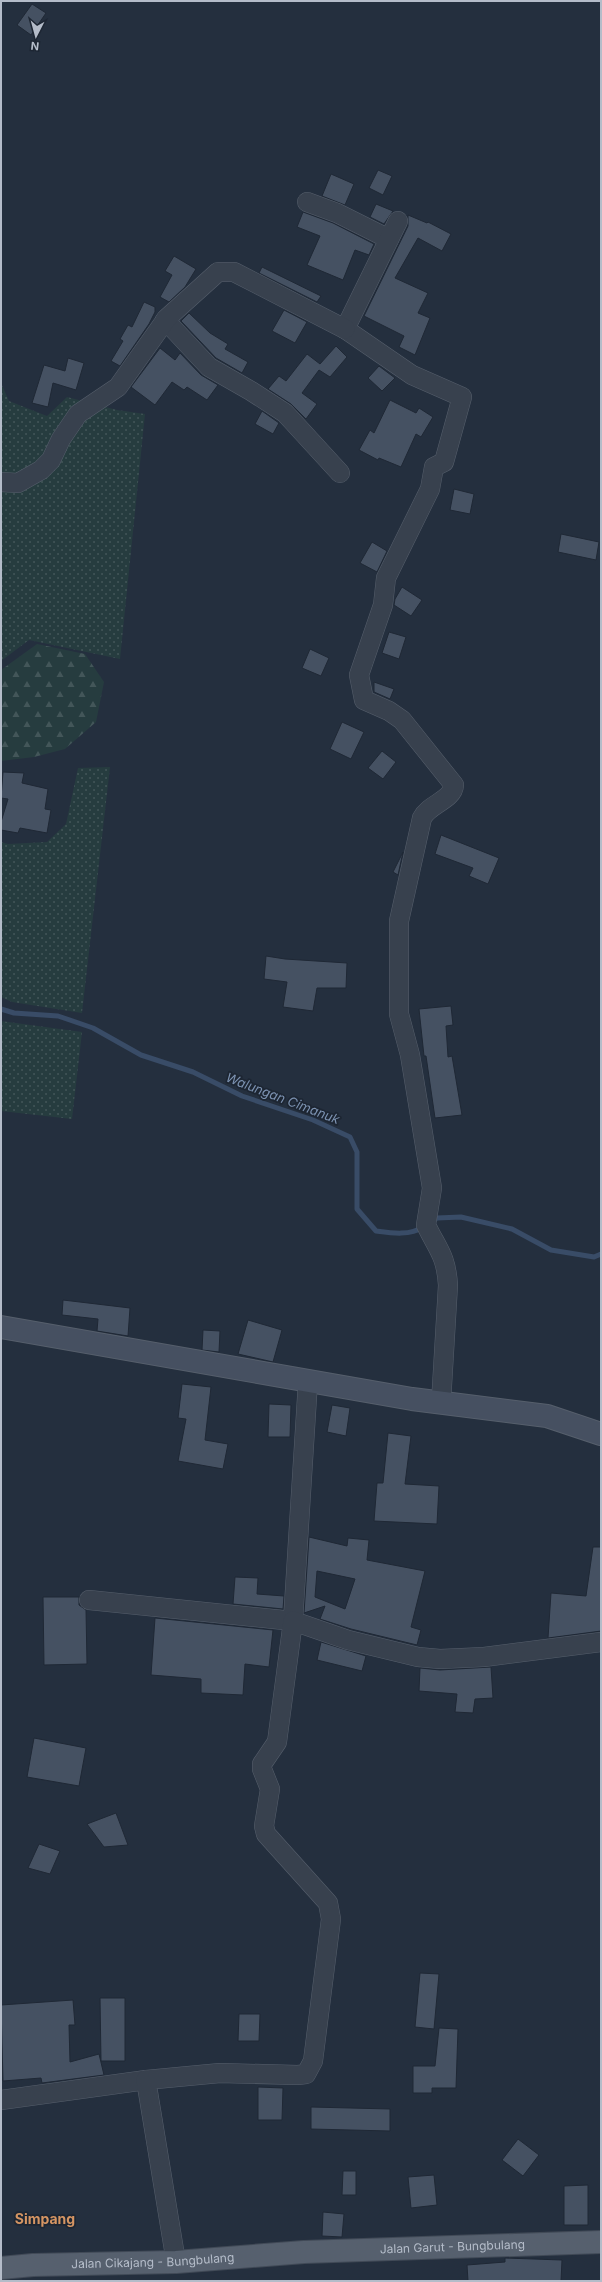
<svg xmlns="http://www.w3.org/2000/svg" width="602" height="2282" font-family="Inter,sans-serif">
<defs>
<pattern id="grass-dots" width="8" height="8" patternUnits="userSpaceOnUse"><rect width="8" height="8" fill="#263c3f"/><path d="M2 2h.1M6 6h.1" fill="none" stroke="#435659" stroke-width="1.8" stroke-linecap="round"/></pattern>
<pattern id="forest-firs" width="22" height="20" patternUnits="userSpaceOnUse"><rect width="22" height="20" fill="#263c3f"/><path d="M5 1l3.5 6h-7zM16 11l3.5 6h-7z" fill="#435659"/></pattern>
</defs>
<rect width="100%" height="100%" fill="#242f3e"/>
<g fill="url(#grass-dots)">
<polygon points="1,383 9,401 47,416 67,397 117,410 145,414 120,659 29,640 1,661"/>
<polygon points="110,767 82,1013 12,1002 1,997 1,842 8,844 47,842 66,824 78,768"/>
<polygon points="1,1021 82,1032 72,1119 1,1111"/>
</g>
<polygon fill="url(#forest-firs)" points="37,644 85,654 104,682 96,722 65,749 34,757 1,761 1,670"/>
<g fill="none" stroke-linecap="round" stroke-linejoin="round">
<g stroke="#394c67" stroke-width="5">
<path d="M1 1009 14 1013 58 1016 93 1028 141 1055 193 1072 242 1096 313 1120 350 1137 357 1152V1209L376 1231C391 1233 410 1236 423 1227"/>
<polyline points="432,1221 437,1218 461,1217 512,1229 551,1250 594,1257 601,1254"/>
</g>
</g>
<g fill="#455162" stroke="#1f2835" fill-rule="evenodd">
<polygon points="32,4 46,13 31,35 17,25"/>
<polygon points="378,170 392,176 383,195 369,188"/>
<polygon points="331,174 354,184 345,205 322,196"/>
<polygon points="376,204 393,211 384,224 370,217"/>
<polygon points="303,212 333,223 374,244 369,255 355,250 343,280 307,265 320,236 297,227"/>
<polygon points="408,215 427,223 428,222 451,234 442,251 418,238 395,278 428,293 418,313 430,318 415,355 399,347 404,336 364,316 408,226"/>
<polygon points="174,256 196,269 185,287 169,302 160,297 172,275 165,271"/>
<polygon points="262,267 321,296 317,302 259,273"/>
<polygon points="144,302 155,307 155,312 149,324 120,366 111,361 123,341 120,339 128,325 132,327"/>
<polygon points="284,310 307,322 295,343 272,331"/>
<polygon points="189,313 210,333 228,344 225,349 248,362 242,373 216,358 181,321"/>
<polygon points="336,346 347,357 330,377 319,370 302,393 317,404 306,419 291,404 268,389 279,376 286,381 307,354 320,364"/>
<polygon points="160,348 175,360 180,353 201,375 218,385 207,400 187,387 184,390 172,382 155,405 131,387"/>
<polygon points="68,358 84,363 76,390 53,383 48,407 32,403 44,365 65,371"/>
<polygon points="379,366 395,378 382,391 368,378"/>
<polygon points="390,400 416,413 419,408 433,417 421,437 416,434 401,467 379,458 378,460 359,450 370,430 374,433"/>
<polygon points="262,411 279,423 273,434 255,424"/>
<polygon points="454,489 474,494 470,514 450,510"/>
<polygon points="561,534 599,542 596,560 558,552"/>
<polygon points="372,542 387,551 377,572 360,563"/>
<polygon points="402,587 422,600 411,616 394,605 395,599"/>
<polygon points="389,632 406,637 399,659 382,653"/>
<polygon points="310,649 329,658 321,676 302,668"/>
<polygon points="374,682 394,689 390,699 374,692"/>
<polygon points="342,722 364,732 351,759 330,749"/>
<polygon points="382,751 396,762 383,779 368,768"/>
<polygon points="3,772 24,773 22,783 48,789 45,809 51,810 47,833 20,828 18,833 1,830 1,822 8,799 1,798"/>
<polygon points="441,835 499,858 488,884 469,876 473,868 435,854"/>
<polygon points="403,852 398,875 393,872"/>
<polygon points="266,956 285,959 347,963 346,988 317,988 313,1011 283,1007 287,982 264,979"/>
<polygon points="451,1006 453,1025 446,1026 448,1057 452,1056 462,1115 435,1118 426,1056 424,1056 419,1009"/>
<polygon points="63,1300 130,1308 128,1336 97,1331 98,1319 62,1315"/>
<polygon points="248,1320 282,1330 273,1362 238,1354"/>
<polygon points="203,1330 220,1331 219,1352 202,1350"/>
<polygon points="182,1384 211,1387 205,1440 228,1444 223,1469 178,1461 186,1419 178,1418"/>
<polygon points="269,1404 291,1405 290,1437 268,1437"/>
<polygon points="332,1405 350,1408 346,1436 327,1432"/>
<polygon points="388,1433 411,1436 405,1484 439,1486 437,1524 374,1521 377,1483 383,1483"/>
<path d="M309 1537 347 1546 348 1538 369 1540 367 1560 425 1571 411 1627 421 1630 417 1645 351 1629 320 1619 325 1606 304 1613ZM317 1571 355 1579 345 1609 315 1597Z"/>
<polygon points="593,1547 601,1547 601,1631 548,1638 551,1593 586,1596"/>
<polygon points="235,1577 258,1578 257,1594 284,1596 283,1609 233,1604"/>
<polygon points="43,1597 79,1597 79,1605 86,1610 87,1664 44,1665"/>
<polygon points="155,1618 273,1630 269,1667 245,1664 243,1695 201,1693 201,1679 151,1675"/>
<polygon points="321,1642 366,1656 362,1671 317,1660"/>
<polygon points="491,1667 493,1698 475,1699 473,1713 455,1712 457,1694 419,1691 420,1668 440,1670"/>
<polygon points="34,1738 86,1748 79,1786 27,1777"/>
<polygon points="116,1813 128,1845 104,1847 87,1824"/>
<polygon points="39,1844 60,1851 50,1874 28,1868"/>
<polygon points="420,1973 439,1974 434,2029 415,2027"/>
<polygon points="100,1998 125,1998 125,2061 101,2061"/>
<polygon points="73,2000 75,2025 69,2025 70,2062 99,2054 104,2075 42,2083 41,2078 3,2081 1,2005"/>
<polygon points="239,2014 260,2014 259,2041 238,2041"/>
<polygon points="439,2028 458,2029 456,2088 432,2088 432,2093 413,2093 413,2066 435,2066"/>
<polygon points="258,2087 283,2088 282,2120 258,2120"/>
<polygon points="311,2107 390,2109 390,2131 311,2129"/>
<polygon points="518,2139 539,2155 523,2176 502,2160"/>
<polygon points="343,2171 356,2171 356,2195 342,2195"/>
<polygon points="434,2175 437,2205 411,2208 408,2177"/>
<polygon points="588,2185 588,2225 564,2225 564,2186"/>
<polygon points="323,2212 344,2214 342,2237 322,2236"/>
<polygon points="505,2258 562,2260 561,2281 468,2281 467,2265 505,2262"/>
</g>
<g fill="none" stroke-linecap="round" stroke-linejoin="round">
<g stroke="#565f6c" stroke-width="20">
<g id="street">
<polyline points="307,202 337,213 389,239"/>
<path d="M398 221 345 329 412 375 462 397 444 462 434 467 430 489 386 578 383 605 359 675 364 700 389 711 402 720 454 785C453 800 429 804 422 818L399 921V1014L410 1055 432 1188 426 1225C438 1250 446 1255 448 1285L441 1403"/>
<polyline points="165,320 209,367 251,391 285,413 340,473"/>
<polyline points="1,482 18,483 41,470 51,460 61,439 78,414 118,387 167,318 218,272 234,272 345,329"/>
<polyline points="89,1600 293,1621 308,1381"/>
<polyline points="1,2100 146,2080"/>
<polyline points="176,2262 146,2080 220,2073 298,2075 306,2074 313,2061 331,1919 328,1903 266,1834 264,1826 270,1789 262,1769 262,1764 277,1742 293,1621 348,1640 418,1657 440,1659 484,1657 601,1642"/>
</g>
</g>
<g stroke="#565f6c" stroke-width="24">
<polyline id="secondary" points="1,1327 412,1399 547,1416 601,1434"/>
</g>
<g stroke="#414a57" stroke-width="24">
<g id="primary">
<path id="s1" d="M1 2268 33 2265 176 2262 304 2252 601 2242"/>
</g>
</g>
<use href="#street" stroke="#38414e" stroke-width="19"/>
<use href="#secondary" stroke="#465061" stroke-width="22"/>
<use href="#primary" stroke="#56606e" stroke-width="22"/>
</g>
<g text-anchor="middle" stroke-width="3.5" stroke-linejoin="round" paint-order="stroke">
<g font-size="12" fill="#b4bcc9" stroke="#1d2633">
<text dy="4" stroke="none"><textPath href="#s1" startOffset="452">Jalan Garut - Bungbulang</textPath></text>
<text dy="4" stroke="none"><textPath href="#s1" startOffset="152">Jalan Cikajang - Bungbulang</textPath></text>
</g>
<g font-size="13" font-style="italic" fill="#7c92b1" stroke="#1d2633">
<text transform="translate(283 1098) rotate(21)" y="5">Walungan Cimanuk</text>
</g>
<g font-size="14" font-weight="bold" fill="#d59563" stroke="#1d2633">
<text x="45" y="2224">Simpang</text>
</g>
</g>
<rect width="602" height="2282" fill="none" stroke="#b4bcc9" stroke-width="4"/>
<g transform="translate(36 36) rotate(186)" stroke="#1d2633" stroke-width="3" paint-order="stroke">
<path d="M0-3L7 15L0 10L-7 15Z" fill="#b4bcc9"/>
<text y="-6" font-size="11" font-weight="bold" text-anchor="middle" fill="#b4bcc9">N</text>
</g>
</svg>
